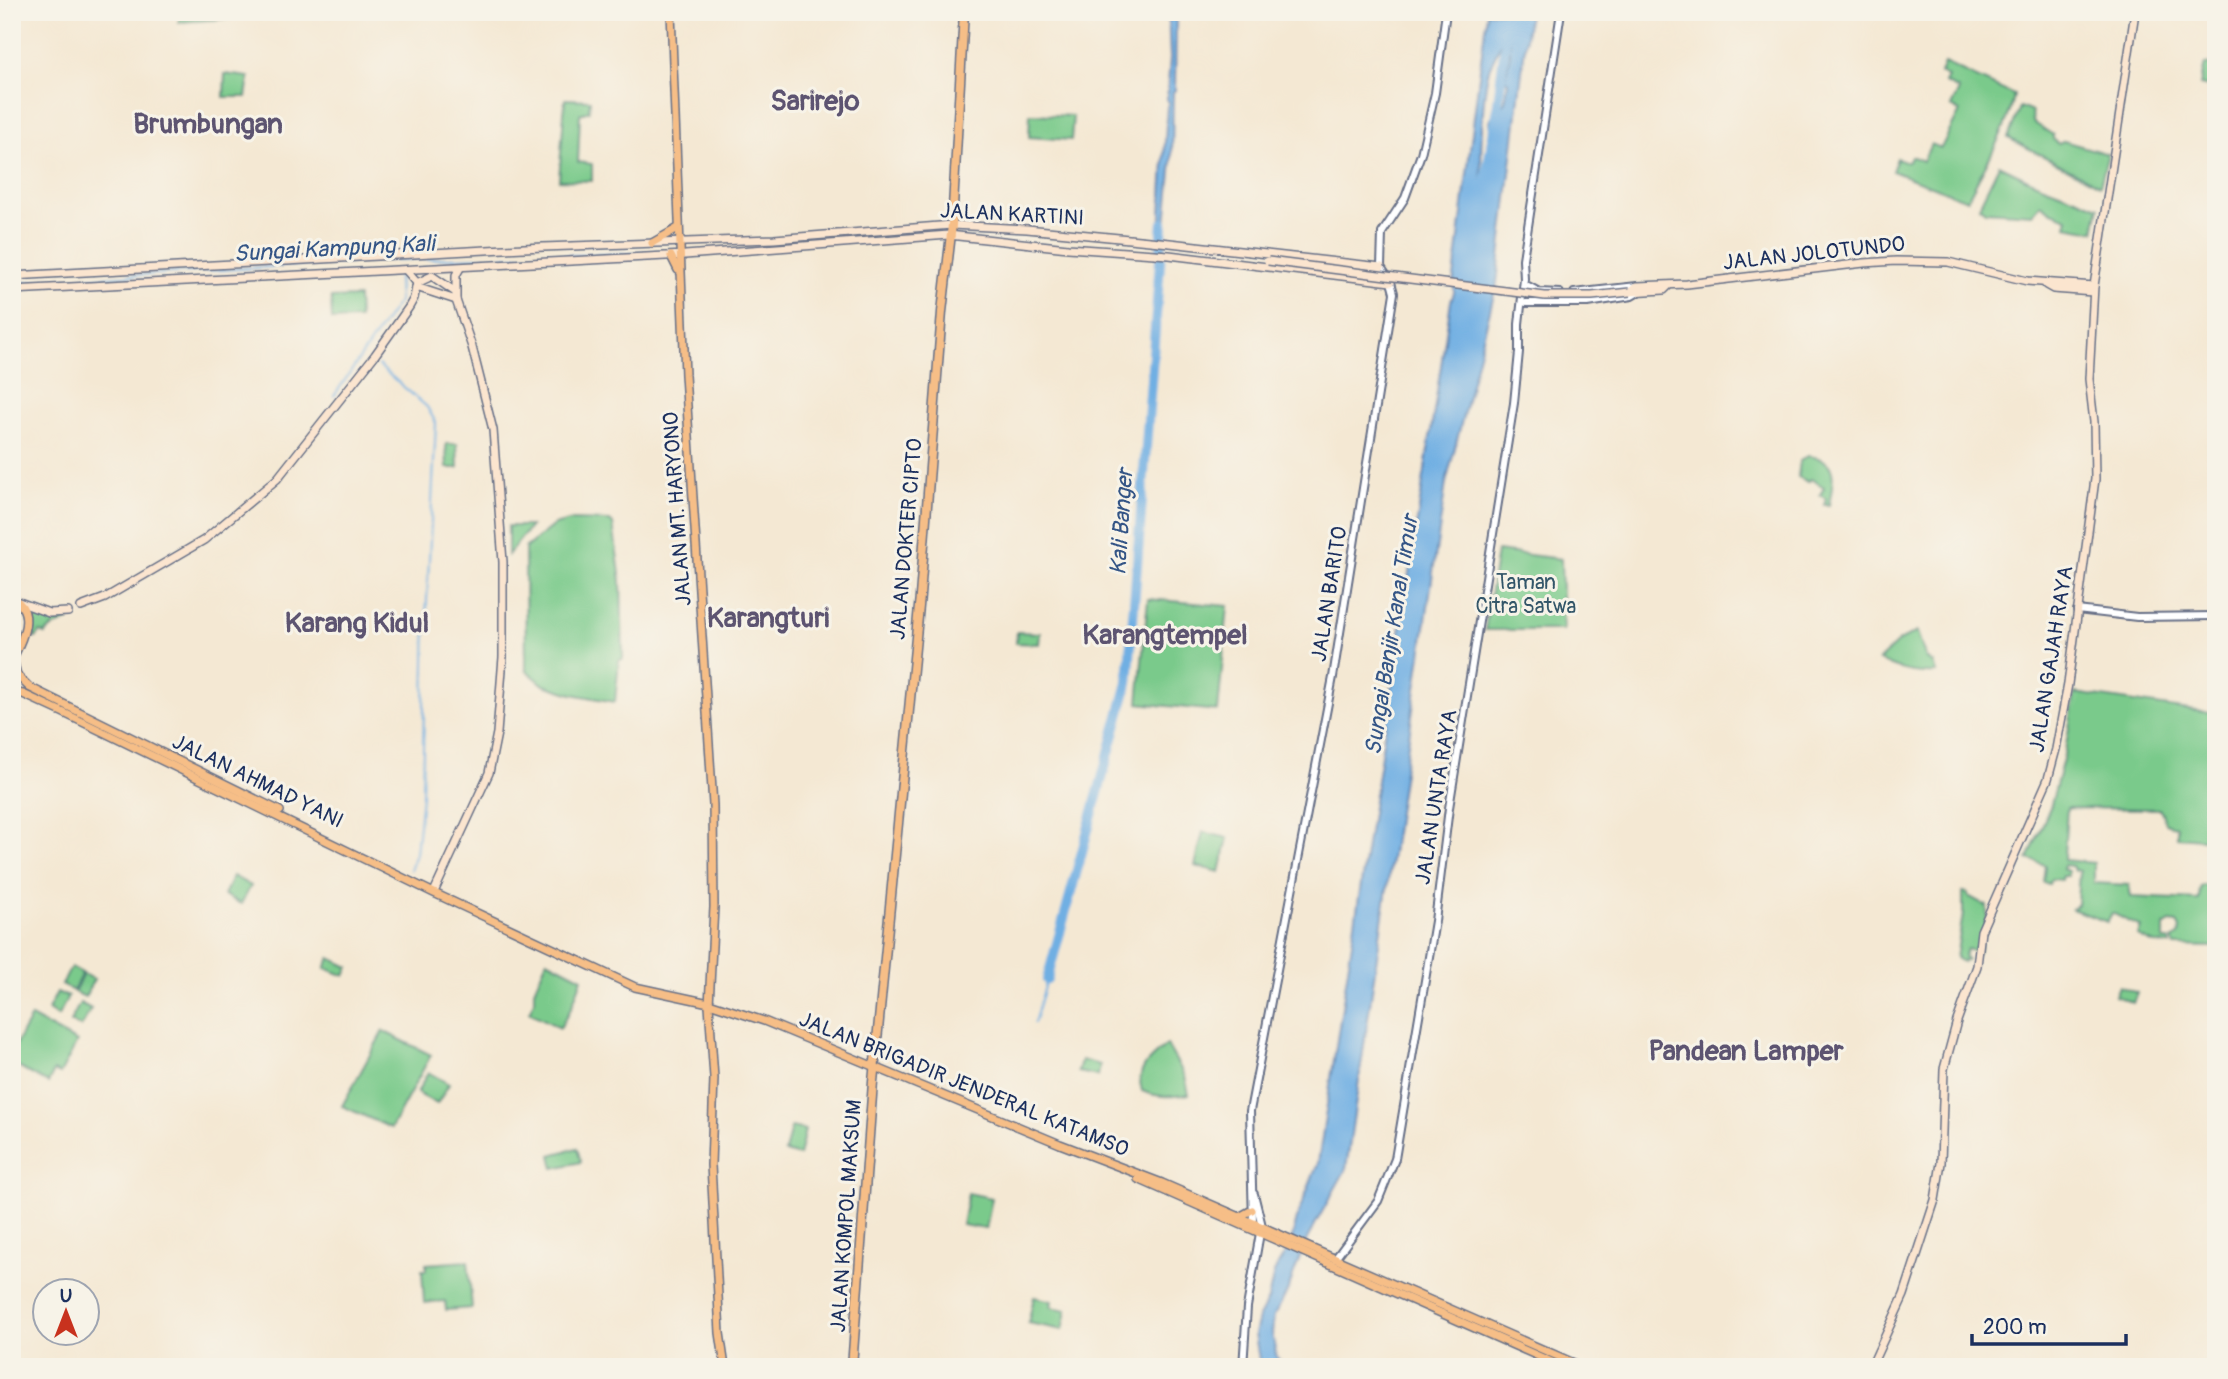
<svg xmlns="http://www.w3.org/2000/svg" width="2228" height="1379" font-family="Pangolin,sans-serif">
<rect width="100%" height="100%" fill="#f7f3e8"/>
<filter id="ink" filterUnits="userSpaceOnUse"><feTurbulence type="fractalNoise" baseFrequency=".0143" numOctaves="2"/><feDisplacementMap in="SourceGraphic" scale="14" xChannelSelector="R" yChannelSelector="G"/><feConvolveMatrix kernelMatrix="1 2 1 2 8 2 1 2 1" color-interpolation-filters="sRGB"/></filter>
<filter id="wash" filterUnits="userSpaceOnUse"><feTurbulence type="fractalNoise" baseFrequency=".00686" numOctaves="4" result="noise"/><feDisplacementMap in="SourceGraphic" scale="28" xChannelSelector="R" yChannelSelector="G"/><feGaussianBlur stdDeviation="1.57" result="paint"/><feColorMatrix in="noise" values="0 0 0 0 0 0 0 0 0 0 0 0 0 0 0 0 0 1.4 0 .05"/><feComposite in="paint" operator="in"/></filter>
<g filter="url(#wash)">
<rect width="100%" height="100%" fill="#f4e8d3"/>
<g fill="#7aca8b" stroke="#4a7c74" stroke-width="2">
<polygon points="179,12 249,12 249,17 179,22"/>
<path d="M1944 63 2014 95C2009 126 1982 171 1967 200L1892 171 1897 158 1908 162 1911 156 1923 161 1931 144 1941 148 1960 111 1951 107 1959 90 1945 83 1948 77 1940 73Z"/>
<polygon points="2205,64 2216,66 2214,88 2200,85"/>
<polygon points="225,74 249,77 246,97 224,97"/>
<polygon points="565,99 590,100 589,111 580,114 578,162 592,164 592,181 559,180"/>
<polygon points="2020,107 2032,112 2033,122 2053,135 2053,139 2059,144 2064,141 2108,154 2100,185 2008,138"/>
<polygon points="1030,114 1073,116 1071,140 1029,137"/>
<polygon points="1999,165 2036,183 2099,207 2094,231 2066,226 2068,218 2052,212 2041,204 2032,214 1985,211 1979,206"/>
<polygon points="358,297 359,319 332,320 331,298"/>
<polygon points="446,444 457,444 458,468 447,468"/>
<path d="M1808 456C1841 459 1833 483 1829 505H1824L1826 499 1820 495 1824 487 1811 479 1808 482 1798 477 1800 461Z"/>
<polygon points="573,520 610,521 613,524 621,581 623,659 619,660 615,702 572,694 544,685 526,670 525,548 554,525"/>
<polygon points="508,526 531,526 508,555"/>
<polygon points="1497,551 1561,559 1563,630 1485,630"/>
<polygon points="1148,599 1228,606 1218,711 1138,703"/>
<polygon points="34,614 50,618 69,618 69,620 53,627 45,634 40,632 36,638 34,638"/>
<polygon points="1017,632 1040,633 1039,644 1016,643"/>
<path d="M1917 632 1926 658 1933 663 1936 673C1915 674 1897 671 1879 660L1899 641Z"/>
<path d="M2075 693 2216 714V840L2177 837V826C2157 823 2168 821 2160 809L2067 808 2064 856V860L2094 863V883L2129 885 2131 897 2199 900 2200 888 2203 885 2211 886C2217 895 2211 910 2212 921L2216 923V947L2175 946 2172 940 2179 936 2180 928 2177 923 2170 922 2164 926V940H2169L2171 945 2154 944 2138 936 2141 927 2112 913 2107 922 2072 909 2077 904 2079 871 2074 870 2072 866 2064 865 2063 869 2068 871V876H2062L2061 880 2051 879 2049 884 2043 882 2045 865 2028 859 2051 805 2065 751Z"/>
<polygon points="1203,832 1228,838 1220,872 1195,866"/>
<polygon points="233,876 251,886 241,904 224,895"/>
<polygon points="1963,892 1968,893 1968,896 1987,906 1987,915 1978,952 1974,954 1973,951 1967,949 1964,957 1967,960 1962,962 1956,958 1963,914"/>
<polygon points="330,958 349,967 345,976 325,968"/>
<polygon points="547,960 582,978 572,1006 560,1028 529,1012 534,1001 534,990"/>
<polygon points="71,967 82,973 73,991 62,985"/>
<polygon points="83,974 94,979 85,997 74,992"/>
<polygon points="2119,986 2137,993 2133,1003 2115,996"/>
<polygon points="57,992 68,997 58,1016 48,1010"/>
<polygon points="80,1003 91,1009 81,1027 70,1022"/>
<polygon points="31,1017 77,1042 60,1074 54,1071 48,1083 12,1064 12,1051"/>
<polygon points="383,1031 431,1055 391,1128 342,1106"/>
<path d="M1167 1045 1185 1076 1189 1094C1172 1097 1159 1098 1142 1091 1134 1069 1152 1057 1167 1045Z"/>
<polygon points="1081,1060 1100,1065 1098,1076 1078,1072"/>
<polygon points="428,1072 449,1084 437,1104 417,1093"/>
<polygon points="791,1127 805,1130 799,1156 785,1152"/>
<polygon points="577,1148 581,1162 554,1168 551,1155"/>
<polygon points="968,1193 992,1198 986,1229 962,1225"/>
<polygon points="468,1261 472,1308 446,1310 445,1301 424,1303 422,1270 426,1270 426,1264"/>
<polygon points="1034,1297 1052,1301 1051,1307 1067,1310 1063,1330 1028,1323"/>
</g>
<g fill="#6fafe3" stroke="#456fa0" stroke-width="2" fill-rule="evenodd">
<polygon points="1168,12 1176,12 1175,90 1173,92 1172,160 1165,235 1160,234 1167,106 1169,103 1167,99 1170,58"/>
<path d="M1487 12H1529L1497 283 1446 483 1346 1169 1307 1239 1287 1292 1274 1316 1272 1333 1276 1355 1283 1367H1260L1255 1334 1259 1317 1268 1300 1274 1272 1291 1243 1298 1214 1318 1163 1451 301 1454 293V278ZM1509 20 1510 21V54L1505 79 1508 82 1505 101 1490 120 1493 145 1487 158V180L1482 184C1480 159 1482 94 1489 70 1495 53 1506 37 1509 20Z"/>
</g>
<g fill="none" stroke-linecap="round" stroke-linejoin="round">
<g stroke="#6fafe3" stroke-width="2">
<polyline points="12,283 379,260 657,253"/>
<polyline points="378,365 427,407 436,423 426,619 422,796 416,854 410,870"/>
<polyline points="334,396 399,301 398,274"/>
<polyline points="1034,1023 1047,980"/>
</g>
<g stroke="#6fafe3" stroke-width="10">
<polyline points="1483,194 1497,111 1509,12"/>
<polyline points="1047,980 1128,683 1163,223"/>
</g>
</g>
</g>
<g filter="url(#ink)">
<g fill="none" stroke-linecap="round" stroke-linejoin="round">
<g stroke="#677087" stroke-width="10">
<g id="tertiary">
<polyline points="1528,286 1539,292 1560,293"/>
<polyline points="1574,293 1637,286"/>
<polyline points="1526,303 1588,303 1632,296 1637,293"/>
<polyline points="2077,610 2137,617 2216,616"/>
<polyline points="1254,1194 1262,1226"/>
<polyline points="1253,1222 1250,1111 1333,677 1394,293 1391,282 1381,267 1382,233 1405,198 1421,154 1435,93 1446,12"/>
<polyline points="1335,1259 1378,1201 1395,1159 1435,921 1449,808 1514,403 1519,352 1519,324 1524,279 1523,259 1561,12"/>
<polyline points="1243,1367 1247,1307 1260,1233"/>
</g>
</g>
<g stroke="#677087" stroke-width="10">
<g id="secondary">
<polyline points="12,276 543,247 774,239 952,225 1027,229 1170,243 1381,267"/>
<polyline points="417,283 432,276 454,291"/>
<polyline points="2046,285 2053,289 2093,292"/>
<polyline points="416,287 456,300"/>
<polyline points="12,290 685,255 949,235 1068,248 1169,255 1391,282"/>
<polyline points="1630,292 1637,286 1687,284 1864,263 1896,261 1948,262 2027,281 2094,286"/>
<polyline points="1630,292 1664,290 1668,286"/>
<polyline points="19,602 49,613 68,612"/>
<polyline points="81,607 105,598 204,540 277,479 375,355 409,307 414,298 417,283 406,270"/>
<polyline points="435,890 489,773 497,733 503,657 503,562 493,430 472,347 456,300 456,275 460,268"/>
<polyline points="1871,1367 1904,1295 1935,1200 1941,1163 1944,1069 1957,1021 1977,966 1981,931 2048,779 2056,749 2068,684 2095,479 2094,422 2089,379 2094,286 2135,12"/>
</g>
</g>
<g stroke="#677087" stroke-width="10">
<g id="primary">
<polyline points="671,12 685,375 713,805 714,907 709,1005 714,1078 711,1165 720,1333 725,1367"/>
<polyline points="652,243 678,228"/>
<polyline points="671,256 678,270"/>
<path d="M12 598C38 611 21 642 12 660"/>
<polyline points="13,659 17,675 29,687 280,811"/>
<polyline points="12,692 23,694 62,712 434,893 635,987 709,1003 764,1021 1060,1144 1162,1183 1583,1367"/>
<polyline points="1138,1179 1563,1367"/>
<polyline points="1241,1216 1252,1210"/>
</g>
</g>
<g stroke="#677087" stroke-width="11">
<polyline id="trunk" points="852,1367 873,1082 920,596 942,312 952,225 964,12"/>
</g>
<use href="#tertiary" stroke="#fff" stroke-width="6"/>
<use href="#secondary" stroke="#fbe5cf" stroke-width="7"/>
<use href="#primary" stroke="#f6be87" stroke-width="7"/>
<use href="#trunk" stroke="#f6be87" stroke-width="8"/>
<g stroke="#677087" stroke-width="10" stroke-linecap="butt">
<polyline id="secondary-bridge" points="1268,261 1545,296 1592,296 1630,292"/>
</g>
<use href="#secondary-bridge" stroke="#fbe5cf" stroke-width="7"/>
</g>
</g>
<g text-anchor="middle" stroke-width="6" stroke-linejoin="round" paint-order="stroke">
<g font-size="21" fill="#1b2f5e" stroke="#f7f3e8">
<text transform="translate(1012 214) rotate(3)" y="7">JALAN KARTINI</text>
<text transform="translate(1814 253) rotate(-6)" y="7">JALAN JOLOTUNDO</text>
<text transform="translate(677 509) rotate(-94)" y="7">JALAN MT. HARYONO</text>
<text transform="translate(906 539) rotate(-85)" y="7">JALAN DOKTER CIPTO</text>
<text transform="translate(1329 594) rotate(-81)" y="7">JALAN BARITO</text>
<text transform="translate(2051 659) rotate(-81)" y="7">JALAN GAJAH RAYA</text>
<text transform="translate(258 781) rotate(26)" y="7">JALAN AHMAD YANI</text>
<text transform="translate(1436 797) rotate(-81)" y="7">JALAN UNTA RAYA</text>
<text transform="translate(964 1084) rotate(22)" y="7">JALAN BRIGADIR JENDERAL KATAMSO</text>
<text transform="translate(846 1216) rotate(-86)" y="7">JALAN KOMPOL MAKSUM</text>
</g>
<g font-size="21" fill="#335669" stroke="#f7f3e8">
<text x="1526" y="589">Taman<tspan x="1526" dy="24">Citra Satwa</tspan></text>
</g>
<g font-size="23" font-style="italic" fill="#345586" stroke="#f7f3e8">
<text transform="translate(334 248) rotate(-3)" y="8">Sungai Kampung Kali</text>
<text transform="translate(1121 522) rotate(-86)" y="8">Kali Banger</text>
<text transform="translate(1391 635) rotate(-81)" y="8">Sungai Banjir Kanal Timur</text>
</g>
<g font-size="28" font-weight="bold" fill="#5d5471" stroke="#f7f3e8">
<text x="815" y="110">Sarirejo</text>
<text x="208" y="133">Brumbungan</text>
<text x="768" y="627">Karangturi</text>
<text x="357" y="632">Karang Kidul</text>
<text x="1165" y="644">Karangtempel</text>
<text x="1746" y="1060">Pandean Lamper</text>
</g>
</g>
<rect width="2228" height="1379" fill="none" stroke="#f7f3e8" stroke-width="42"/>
<g transform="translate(66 1312)"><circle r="33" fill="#f7f3e8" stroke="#9fa5b1" stroke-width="2"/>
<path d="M0-5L12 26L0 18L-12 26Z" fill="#c8321e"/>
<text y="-10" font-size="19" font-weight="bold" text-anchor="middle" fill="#1b2f5e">U</text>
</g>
<path d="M1972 1334v10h154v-10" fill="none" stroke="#1b2f5e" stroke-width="3.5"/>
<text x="1983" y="1334" font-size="21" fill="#1b2f5e" stroke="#f7f3e8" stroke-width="5" paint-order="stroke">200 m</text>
</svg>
